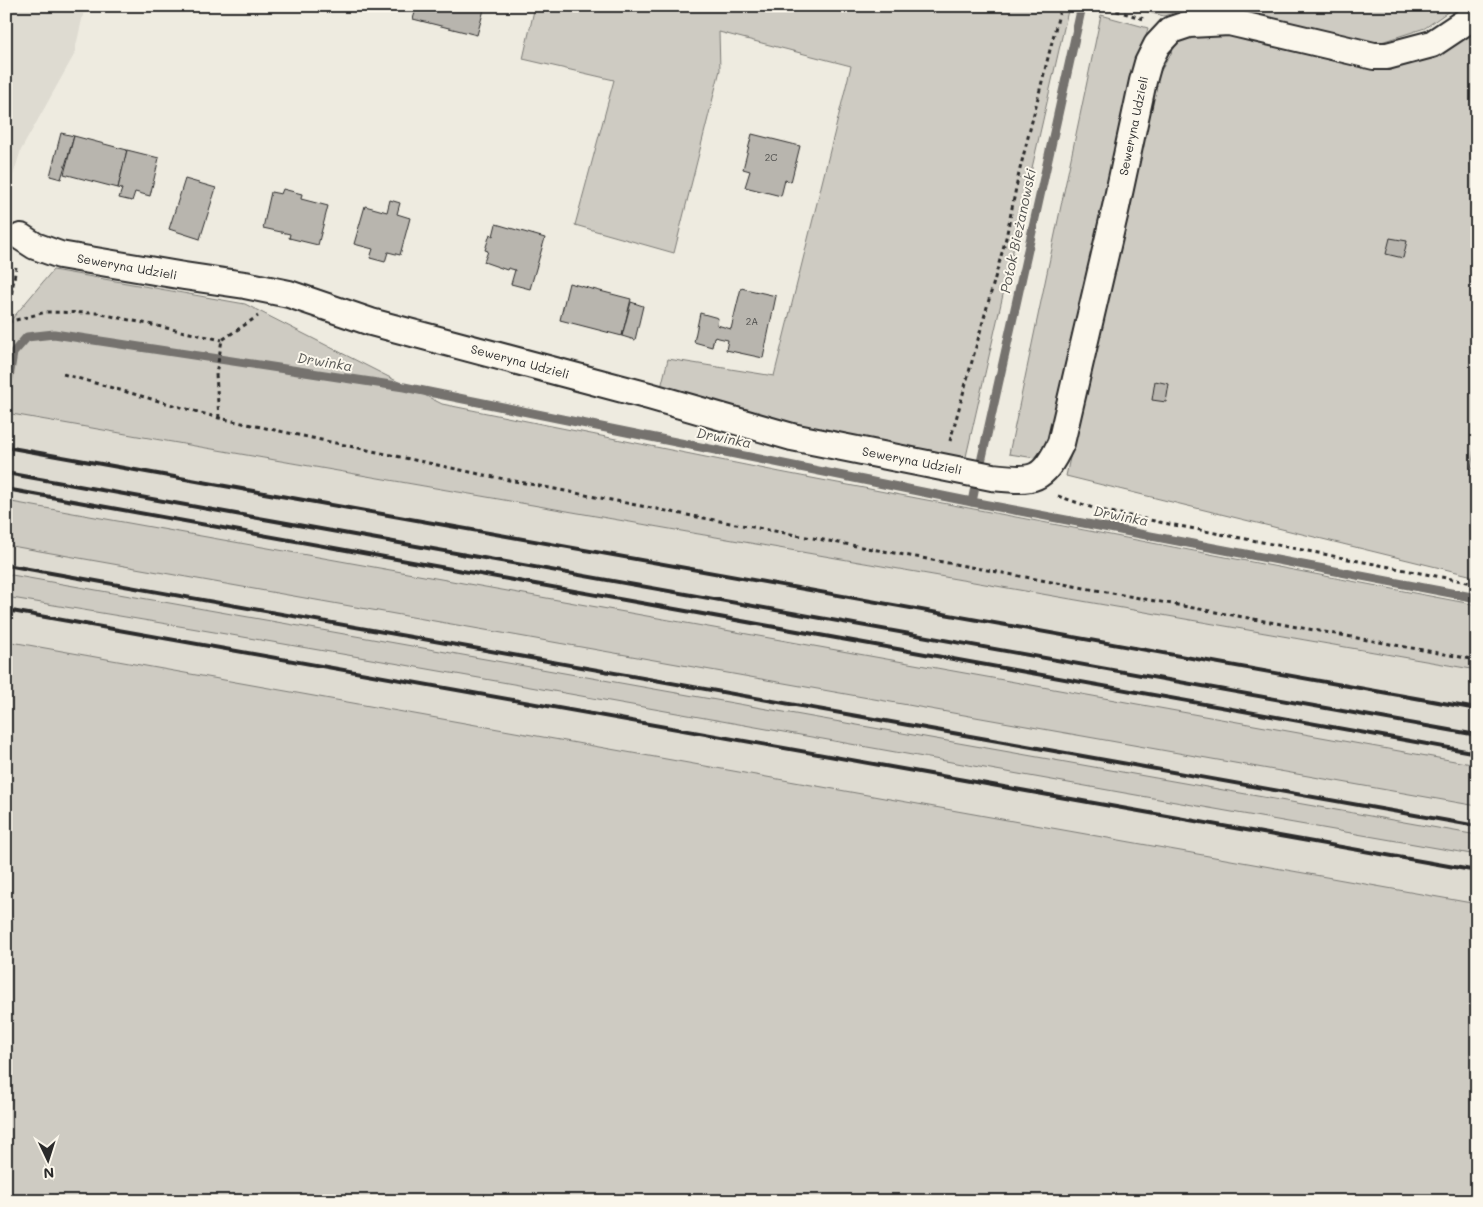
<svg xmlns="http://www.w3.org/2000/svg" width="1483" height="1207" font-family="Mali,sans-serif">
<rect width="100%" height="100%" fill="#eeebe0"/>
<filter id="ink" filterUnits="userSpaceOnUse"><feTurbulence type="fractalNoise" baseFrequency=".02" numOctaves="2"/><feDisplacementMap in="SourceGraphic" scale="10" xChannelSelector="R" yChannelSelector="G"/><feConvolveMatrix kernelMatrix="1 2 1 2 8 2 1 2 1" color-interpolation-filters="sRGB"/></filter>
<g filter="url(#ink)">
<g fill="#dedbd1">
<polygon points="6,6 85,6 74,55 21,150 6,197"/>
<polygon points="6,413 1477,670 1477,1201 6,1201"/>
</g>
<g fill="#cecbc2" stroke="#7c7b76">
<polygon points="535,6 1069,6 965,461 659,396 668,359 774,376 851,66 719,32 720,70 674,253 575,225 614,80 523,59"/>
<polygon points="1124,6 1456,6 1425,28 1375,44 1228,10 1179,11 1164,16"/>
<polygon points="1101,15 1148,28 1050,439 1035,458 1009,454"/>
<polygon points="1477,29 1477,577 1066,476 1152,86 1180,38 1205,32 1244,37 1381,69"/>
<polygon points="53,270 245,304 442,404 780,472 1477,605 1477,670 6,413 6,326"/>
<polygon points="6,501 1477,765 1477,806 6,545"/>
<path d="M6 574 1477 835V855C986 770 497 678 6 597Z"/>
<polygon points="6,641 1477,904 1477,1201 6,1201"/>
</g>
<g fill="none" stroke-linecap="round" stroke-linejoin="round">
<g stroke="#74726e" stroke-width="9">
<polyline points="6,396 13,353 27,337 54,334 404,387 972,502 1477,598"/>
<polyline points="981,462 1082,6"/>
<polyline points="972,502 975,487"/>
</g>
</g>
<g fill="#b8b5ae" stroke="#2b2b2b">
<polygon points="417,6 485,6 477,35 413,19"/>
<polygon points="61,133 74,136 61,179 50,176"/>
<polygon points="752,134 800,146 791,182 785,180 781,196 745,187 750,171 743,169"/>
<polygon points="74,136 127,150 118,188 64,174"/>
<polygon points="127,150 159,158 150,196 135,192 132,201 119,198 122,189 118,188"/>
<polygon points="185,179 216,188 200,239 169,229"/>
<polygon points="283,189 302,194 301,199 328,206 318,245 289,238 290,234 263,228 271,192 281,194"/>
<polygon points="390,200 400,203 397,214 410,218 400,255 388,252 385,262 370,258 373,249 354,244 365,206 387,212"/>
<polygon points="496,224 545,238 530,289 511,284 515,270 508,268 507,270 484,262 488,251 485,250 490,234 493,236"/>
<polygon points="1390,238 1407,241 1403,258 1386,254"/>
<polygon points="569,283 631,299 622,336 560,320"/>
<polygon points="741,288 776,296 763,358 726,350 728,340 714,337 712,347 694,342 700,313 718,318 717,325 731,329"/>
<polygon points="631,302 643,306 635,340 622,336"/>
<polygon points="1155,381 1169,384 1166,402 1152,400"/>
<polygon points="1474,451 1477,451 1477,469 1471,468"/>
</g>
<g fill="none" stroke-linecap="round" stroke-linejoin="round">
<g stroke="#2b2b2b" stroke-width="30">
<path id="minor" d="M21 237 35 246 60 255 184 276 245 285 289 294 371 322 649 396 792 437 992 477C1033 481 1042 483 1061 443L1116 207 1143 81 1148 63 1157 45 1171 30 1189 24 1229 22 1374 56H1387L1432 44 1477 14"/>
</g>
<g stroke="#2b2b2b" stroke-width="3" stroke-dasharray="4 4" stroke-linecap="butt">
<polyline points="1101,6 1144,19"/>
<polyline points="8,322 46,312 97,313 222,340"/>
<polyline points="6,325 16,267"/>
<polyline points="63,374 219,418 484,475 687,515 1477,660"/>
<polyline points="219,418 216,374 222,340 258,316"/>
<polyline points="950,441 1006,238 1019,173 1061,6"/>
<polyline points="1058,496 1096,509 1164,523 1477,584"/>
</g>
<use href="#minor" stroke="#fbf7ec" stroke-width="26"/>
<g stroke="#2b2b2b" stroke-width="4">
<polyline points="6,447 1477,709"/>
<polyline points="6,473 1477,735"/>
<polyline points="6,489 1477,753"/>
<polyline points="6,565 1477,826"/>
<polyline points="6,610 1477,871"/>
</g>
</g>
</g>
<g text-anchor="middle" stroke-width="4" stroke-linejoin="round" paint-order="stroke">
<g font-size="10" fill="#4e4e4c">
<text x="771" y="161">2C</text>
<text x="752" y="325">2A</text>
</g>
<g font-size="12" fill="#2b2b2b" stroke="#fbf7ec">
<text transform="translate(1134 126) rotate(-78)" y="4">Seweryna Udzieli</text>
<text transform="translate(127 267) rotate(10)" y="4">Seweryna Udzieli</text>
<text transform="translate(520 362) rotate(15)" y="4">Seweryna Udzieli</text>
<text transform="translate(912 461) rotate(11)" y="4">Seweryna Udzieli</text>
</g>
<g font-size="14" font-style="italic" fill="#555552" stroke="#fbf7ec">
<text transform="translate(1018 231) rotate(-78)" y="5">Potok Bieżanowski</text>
<text transform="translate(325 362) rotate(9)" y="5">Drwinka</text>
<text transform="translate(724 438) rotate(11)" y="5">Drwinka</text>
<text transform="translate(1121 516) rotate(11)" y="5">Drwinka</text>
</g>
</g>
<rect width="1483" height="1207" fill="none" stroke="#fbf7ec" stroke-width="25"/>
<rect x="12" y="12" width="1458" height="1182" fill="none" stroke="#2b2b2b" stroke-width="2" filter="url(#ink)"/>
<g transform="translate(48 1160) rotate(176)" stroke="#fbf7ec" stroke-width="4" paint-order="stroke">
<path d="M0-4L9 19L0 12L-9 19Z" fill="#2b2b2b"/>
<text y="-8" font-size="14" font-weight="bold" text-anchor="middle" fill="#2b2b2b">N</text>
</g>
</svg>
